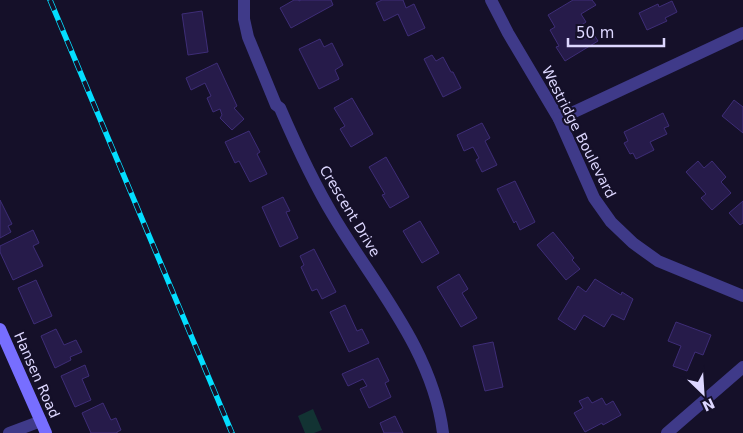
<svg xmlns="http://www.w3.org/2000/svg" width="743" height="433" font-family="'DejaVu Sans',sans-serif">
<rect width="100%" height="100%" fill="#151029"/>
<polygon fill="#123333" points="313,409 322,430 314,433 305,433 298,416"/>
<g fill="#261b4a" stroke="#3e2d77">
<polygon points="294,0 299,0 299,1 301,0 331,0 333,5 291,28 280,8"/>
<polygon points="382,0 403,0 406,8 414,4 425,28 408,36 398,14 384,21 376,3"/>
<polygon points="573,0 592,0 596,5 581,14 586,22 580,26 583,31 589,27 598,41 565,61 556,47 559,46 550,30 555,27 548,15"/>
<polygon points="672,1 677,12 665,18 667,21 647,30 639,13 658,4 659,7"/>
<polygon points="202,11 208,52 188,55 182,14"/>
<polygon points="320,39 324,47 332,43 343,65 335,70 339,79 319,89 299,49"/>
<polygon points="432,55 436,61 443,57 451,72 453,72 461,88 443,97 424,59"/>
<polygon points="217,63 237,106 234,108 244,119 232,130 220,118 222,115 220,109 213,112 207,98 211,96 205,83 191,90 186,78"/>
<polygon points="352,98 373,134 351,147 340,129 345,126 334,108"/>
<polygon points="734,100 743,107 743,133 722,116"/>
<polygon points="663,113 669,126 664,128 667,134 650,142 654,150 636,159 633,153 630,154 624,143 628,141 624,132"/>
<polygon points="482,123 490,138 485,141 497,165 482,172 476,160 479,158 473,147 464,151 457,135"/>
<polygon points="249,131 260,152 257,154 267,174 250,182 239,161 235,163 225,142"/>
<polygon points="386,157 409,197 390,208 382,195 385,194 369,167"/>
<polygon points="698,161 704,168 712,161 726,177 721,182 731,193 712,210 701,198 706,194 686,172"/>
<polygon points="515,181 535,222 520,230 516,221 514,223 497,189"/>
<polygon points="283,197 290,211 286,212 298,238 280,247 262,207"/>
<polygon points="0,200 12,224 8,226 11,232 0,238"/>
<polygon points="743,201 743,223 740,225 729,213"/>
<polygon points="420,221 439,253 422,263 403,231"/>
<polygon points="33,230 39,243 33,246 43,266 13,280 0,252 0,246"/>
<polygon points="553,232 574,258 572,260 580,269 566,280 537,245"/>
<polygon points="314,249 336,292 322,299 317,289 312,291 301,267 304,265 300,256"/>
<polygon points="459,274 468,289 462,293 477,318 461,327 437,287"/>
<polygon points="595,279 621,295 622,292 633,299 624,320 612,314 604,327 584,315 575,330 558,319 578,286 586,292"/>
<polygon points="36,280 52,316 34,324 18,288"/>
<polygon points="345,305 357,331 362,329 369,343 349,352 330,312"/>
<polygon points="676,322 711,335 703,355 695,352 687,371 673,366 681,346 668,341"/>
<polygon points="56,329 64,345 76,340 82,352 70,357 71,360 55,368 41,336"/>
<polygon points="493,342 503,387 485,391 473,346"/>
<polygon points="378,358 389,381 385,383 391,397 369,408 360,389 367,386 363,379 348,386 342,374"/>
<polygon points="85,365 89,376 82,379 91,400 75,407 61,376"/>
<polygon points="588,397 592,403 602,398 606,405 613,401 621,415 603,425 602,423 585,432 574,413 583,408 579,401"/>
<polygon points="103,403 111,420 116,418 121,430 117,432 117,433 91,433 82,413"/>
<polygon points="395,416 403,433 384,433 380,423"/>
</g>
<g fill="none" stroke-linecap="round" stroke-linejoin="round">
<g stroke="#3f3a89" stroke-width="12">
<path d="M244 0V19L248 37 276 105 280 108C296 145 313 182 334 217 375 286 433 351 443 433"/>
<polyline points="491,0 508,33 559,119 594,198 611,222 633,243 658,261 743,296"/>
<polyline points="559,119 743,33"/>
<polyline points="9,433 41,421"/>
<polyline points="667,433 743,367"/>
</g>
<polyline stroke="#776eff" stroke-width="12" points="0,329 46,433"/>
<g stroke="#03deff" stroke-width="5.5">
<polyline id="rail" points="50,0 232,433"/>
</g>
<use href="#rail" stroke="#151029" stroke-width="4" stroke-dasharray="11" stroke-linecap="butt"/>
</g>
<g text-anchor="middle" stroke-width="4.5" stroke-linejoin="round" paint-order="stroke">
<g font-size="14" fill="#ddd7ff" stroke="#151029">
<text transform="translate(579 132) rotate(63)" y="5">Westridge Boulevard</text>
<text transform="translate(350 211) rotate(59)" y="5">Crescent Drive</text>
<text transform="translate(37 375) rotate(66)" y="5">Hansen Road</text>
</g>
</g>
<g transform="translate(703 393) rotate(155)" stroke="#151029" stroke-width="4" paint-order="stroke">
<path d="M0-4L9 19L0 12L-9 19Z" fill="#ddd7ff"/>
<text y="-8" font-size="14" font-weight="bold" text-anchor="middle" fill="#ddd7ff">N</text>
</g>
<path d="M568 38v8h96v-8" fill="none" stroke="#ddd7ff" stroke-width="2.5"/>
<text x="576" y="38" font-size="15" fill="#ddd7ff" stroke="#151029" stroke-width="4" paint-order="stroke">50 m</text>
</svg>
